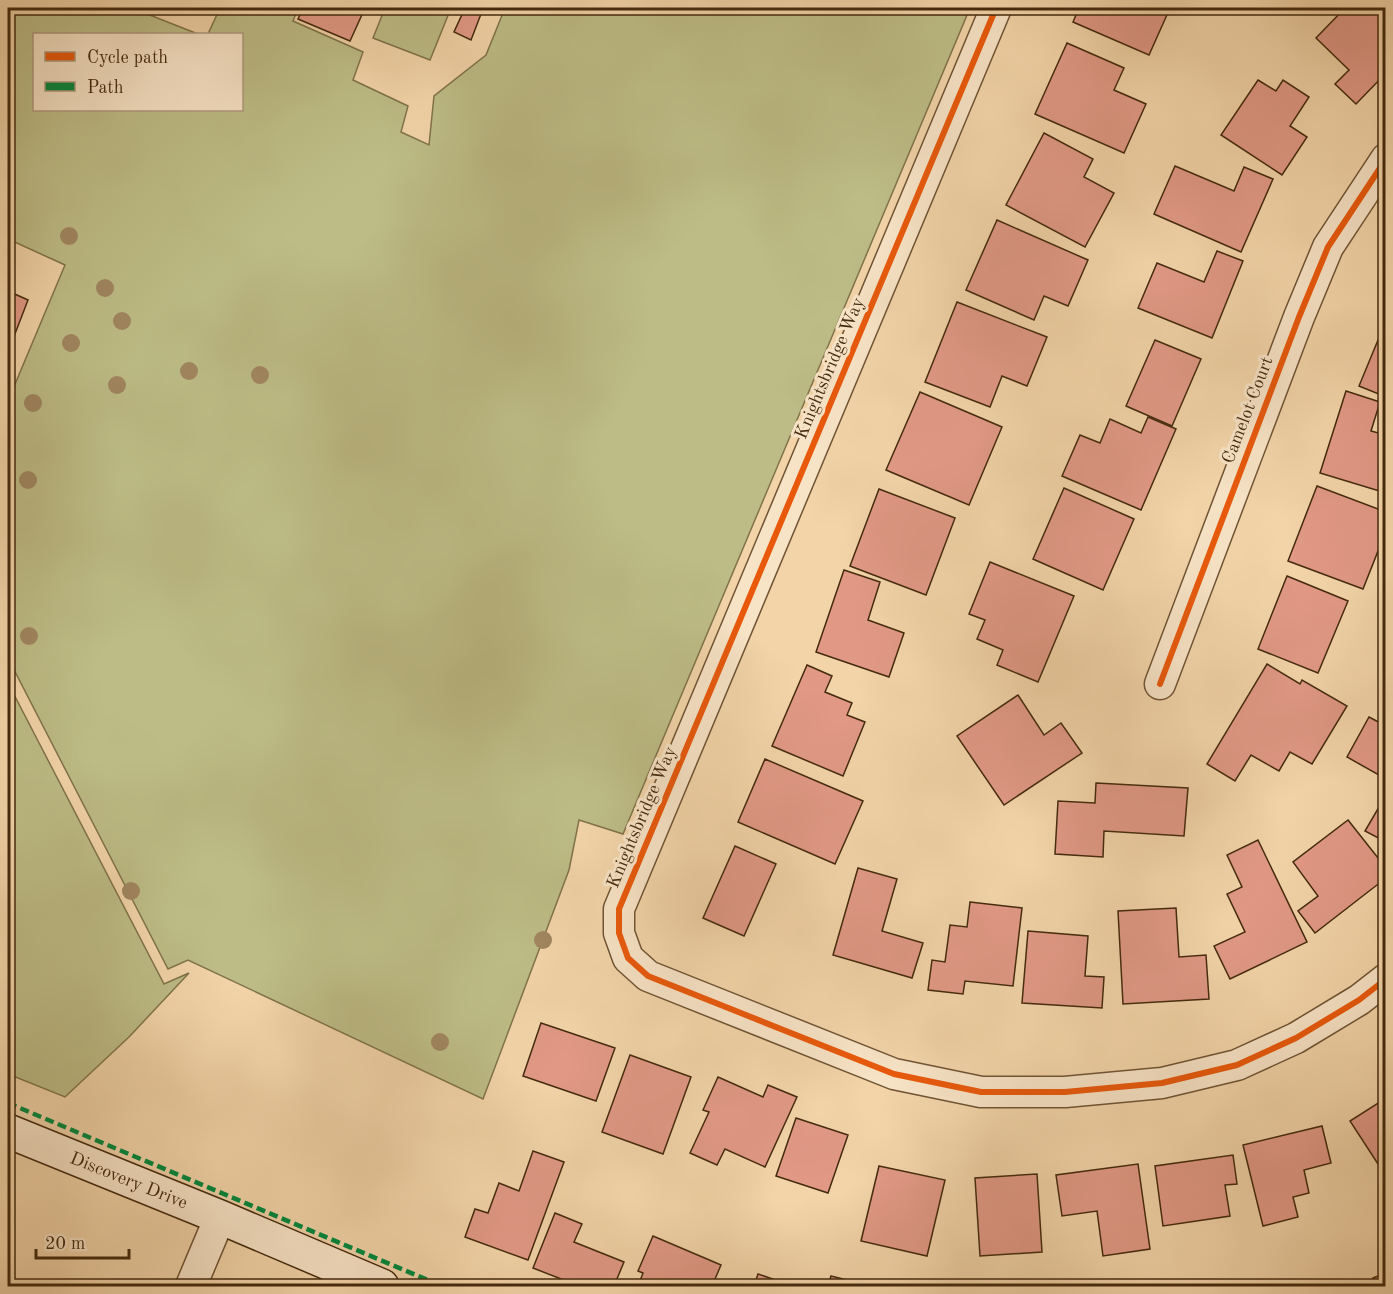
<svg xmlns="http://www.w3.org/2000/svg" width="1393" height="1294" font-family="'Old Standard TT',serif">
<rect width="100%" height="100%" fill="#f2d4a8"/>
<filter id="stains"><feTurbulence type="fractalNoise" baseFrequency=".00333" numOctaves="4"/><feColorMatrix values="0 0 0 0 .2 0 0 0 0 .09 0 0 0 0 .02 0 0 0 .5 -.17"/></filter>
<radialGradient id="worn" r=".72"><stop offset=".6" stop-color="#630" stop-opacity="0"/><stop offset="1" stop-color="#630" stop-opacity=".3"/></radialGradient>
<g fill="#bdbc86" stroke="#80734a" stroke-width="1.5">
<polygon points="8,8 132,8 198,34 34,34 34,110 242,110 242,34 208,34 220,8 298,8 293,21 363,52 353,80 408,106 401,132 429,145 434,96 486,55 505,8 970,8 623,834 579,820 569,870 483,1099 188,960 168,969 8,658 8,401 65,265 8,239"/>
<polygon points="385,8 451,8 430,60 373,38"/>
<polygon points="8,683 164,984 189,973 129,1037 65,1097 8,1074"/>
</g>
<g fill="#e19986" stroke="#442a0e" stroke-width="1.5">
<polygon points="303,8 365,8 350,41 298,19"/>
<polygon points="465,8 481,14 471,40 454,32"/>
<polygon points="1079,8 1170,8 1149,55 1073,22"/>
<polygon points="1345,8 1375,8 1386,17 1386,73 1356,104 1335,84 1349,70 1316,38"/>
<polygon points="1067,43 1124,68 1114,90 1146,104 1124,153 1035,114"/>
<polygon points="1258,80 1276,91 1283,80 1309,97 1290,126 1307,137 1282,175 1221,135"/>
<polygon points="1044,133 1093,159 1084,177 1114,193 1085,247 1006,205"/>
<polygon points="1175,166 1234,191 1244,167 1273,179 1241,252 1154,214"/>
<polygon points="997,220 1088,260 1068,306 1044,296 1034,320 966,290"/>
<polygon points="1217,251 1243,261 1212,338 1138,308 1157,263 1204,282"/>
<polygon points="8,285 10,286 8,291 28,300 8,352"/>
<polygon points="957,302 1047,337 1027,386 1002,376 990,407 925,382"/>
<polygon points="1383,328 1386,329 1386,397 1359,386"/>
<polygon points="1155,340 1201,359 1172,426 1126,406"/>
<polygon points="1346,391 1380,402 1371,431 1386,435 1386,493 1320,473"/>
<polygon points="920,392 1002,427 969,505 886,470"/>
<polygon points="1148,417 1176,429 1141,510 1062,476 1080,435 1100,443 1110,419 1141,433"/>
<polygon points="1317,486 1386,512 1386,542 1382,541 1363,589 1288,561"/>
<polygon points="1064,488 1134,519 1103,590 1033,559"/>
<polygon points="879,489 955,518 926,595 850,566"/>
<polygon points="990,562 1074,596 1038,682 997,665 1003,650 977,639 985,620 969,614"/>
<polygon points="844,570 880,582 868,620 904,633 889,677 816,652"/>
<polygon points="1287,576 1348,601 1318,673 1258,649"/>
<polygon points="1267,664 1300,684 1302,680 1347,706 1312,764 1290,752 1279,771 1251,755 1235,781 1207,764"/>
<polygon points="807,665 832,676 825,692 852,703 847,715 865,722 843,776 772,746"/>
<polygon points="1018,695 1044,735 1061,723 1082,753 1004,805 957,736"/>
<polygon points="1369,717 1386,726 1386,779 1347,757"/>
<polygon points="765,759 863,801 835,864 738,822"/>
<polygon points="1096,783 1188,788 1184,836 1104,831 1103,857 1055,854 1058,801 1095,803"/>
<polygon points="1386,795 1386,842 1365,831"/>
<polygon points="1348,820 1386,868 1386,878 1315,933 1298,911 1318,896 1293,862"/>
<polygon points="1258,840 1307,942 1230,979 1214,946 1245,932 1227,894 1242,887 1227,855"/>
<polygon points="735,846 776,864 744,936 703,918"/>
<polygon points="858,868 897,879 882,931 923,943 912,978 833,955"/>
<polygon points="970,902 1022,908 1013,986 965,981 963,994 928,990 932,960 945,962 950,925 967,927"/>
<polygon points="1176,908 1179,957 1206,955 1209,999 1123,1004 1118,911"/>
<polygon points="1028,931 1088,936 1085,976 1104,977 1102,1008 1022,1003"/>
<polygon points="541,1023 615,1048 596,1101 523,1076"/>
<polygon points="630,1055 691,1077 663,1154 602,1132"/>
<polygon points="718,1077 763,1097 768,1085 797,1097 765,1167 725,1149 717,1165 690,1153 709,1112 703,1110"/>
<polygon points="1386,1098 1386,1160 1378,1164 1350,1121"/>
<polygon points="796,1118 848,1135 828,1193 776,1176"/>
<polygon points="1322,1126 1331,1163 1304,1170 1309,1193 1293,1197 1298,1217 1263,1226 1243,1145"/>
<polygon points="533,1151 564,1162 528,1260 465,1237 475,1209 488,1213 499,1183 519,1191"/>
<polygon points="1233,1155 1237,1184 1225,1185 1230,1216 1163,1226 1155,1166"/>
<polygon points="1138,1164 1150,1249 1103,1256 1097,1211 1062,1216 1056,1175"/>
<polygon points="879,1166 945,1180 927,1256 861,1241"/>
<polygon points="1037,1174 1042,1252 980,1256 975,1178"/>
<polygon points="555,1213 582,1224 574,1242 624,1262 614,1286 579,1286 533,1268"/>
<polygon points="653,1236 721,1265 712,1286 638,1286 643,1273 638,1271"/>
<polygon points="1386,1273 1386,1286 1377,1286 1373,1278"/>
<polygon points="758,1274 793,1286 754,1286"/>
<polygon points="831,1276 871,1286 828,1286"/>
</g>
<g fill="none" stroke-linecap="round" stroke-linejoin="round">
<g stroke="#705434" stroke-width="33">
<g id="street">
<polyline points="996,8 619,909 619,933 628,958 648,976 894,1074 981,1092 1065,1092 1162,1083 1237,1065 1296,1038 1359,1000 1386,979"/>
<polyline points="1160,684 1299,317 1328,247 1386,159"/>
<polyline points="191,1286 220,1217"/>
</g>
</g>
<g stroke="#442a0e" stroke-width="36">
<polyline id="secondary" points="8,1131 220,1217 382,1286"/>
</g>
<use href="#street" stroke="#f7e3c6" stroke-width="30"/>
<use href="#secondary" stroke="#f7e3c6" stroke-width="33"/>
<polyline stroke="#00873e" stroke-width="4.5" stroke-dasharray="9 4.5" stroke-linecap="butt" points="8,1103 442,1286"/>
<g stroke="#f7e3c6" stroke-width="10">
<g id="cycleway">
<polyline points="996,8 619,909 619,933 628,958 648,976 894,1074 981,1092 1065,1092 1162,1083 1237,1065 1296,1038 1359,1000 1386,979"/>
<polyline points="1160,684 1299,317 1328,247 1386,159"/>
</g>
</g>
<use href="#cycleway" stroke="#e8590c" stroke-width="6"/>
</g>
<g fill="#a08660">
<circle cx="69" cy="236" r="9"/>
<circle cx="105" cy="288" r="9"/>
<circle cx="122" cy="321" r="9"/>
<circle cx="71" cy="343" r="9"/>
<circle cx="189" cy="371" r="9"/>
<circle cx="260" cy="375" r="9"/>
<circle cx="117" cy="385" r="9"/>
<circle cx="33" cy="403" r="9"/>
<circle cx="28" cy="480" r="9"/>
<circle cx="29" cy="636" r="9"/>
<circle cx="131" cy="891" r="9"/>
<circle cx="543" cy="940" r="9"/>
<circle cx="440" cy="1042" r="9"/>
</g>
<g text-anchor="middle" stroke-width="6" stroke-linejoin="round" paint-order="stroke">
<g font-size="18" fill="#442a0e" stroke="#f7e3c6">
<text transform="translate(829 368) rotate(-67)" y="6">Knightsbridge Way</text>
<text transform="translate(1247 410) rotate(-69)" y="6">Camelot Court</text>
<text transform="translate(641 817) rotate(-67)" y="6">Knightsbridge Way</text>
<text transform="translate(129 1180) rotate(22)" y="6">Discovery Drive</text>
</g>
</g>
<rect width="1393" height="1294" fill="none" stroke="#f2d4a8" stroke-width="30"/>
<rect x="9" y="9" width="1375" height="1276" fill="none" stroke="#442a0e" stroke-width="3"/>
<rect x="15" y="15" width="1363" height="1264" fill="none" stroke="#442a0e" stroke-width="1.5"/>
<rect x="33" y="33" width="210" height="78" fill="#f7e3c6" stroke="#af997c" stroke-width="1.5"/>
<rect x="45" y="52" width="30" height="9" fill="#e8590c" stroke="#af997c" stroke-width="1.5"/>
<text x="87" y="63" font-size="18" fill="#442a0e">Cycle path</text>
<rect x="45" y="82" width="30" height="9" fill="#00873e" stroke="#af997c" stroke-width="1.5"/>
<text x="87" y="93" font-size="18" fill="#442a0e">Path</text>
<path d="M36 1249v9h93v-9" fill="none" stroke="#442a0e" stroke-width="3"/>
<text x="45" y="1249" font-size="18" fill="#442a0e" stroke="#f7e3c6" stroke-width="4.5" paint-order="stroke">20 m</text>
<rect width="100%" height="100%" filter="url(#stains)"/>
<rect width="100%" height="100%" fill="url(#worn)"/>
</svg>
